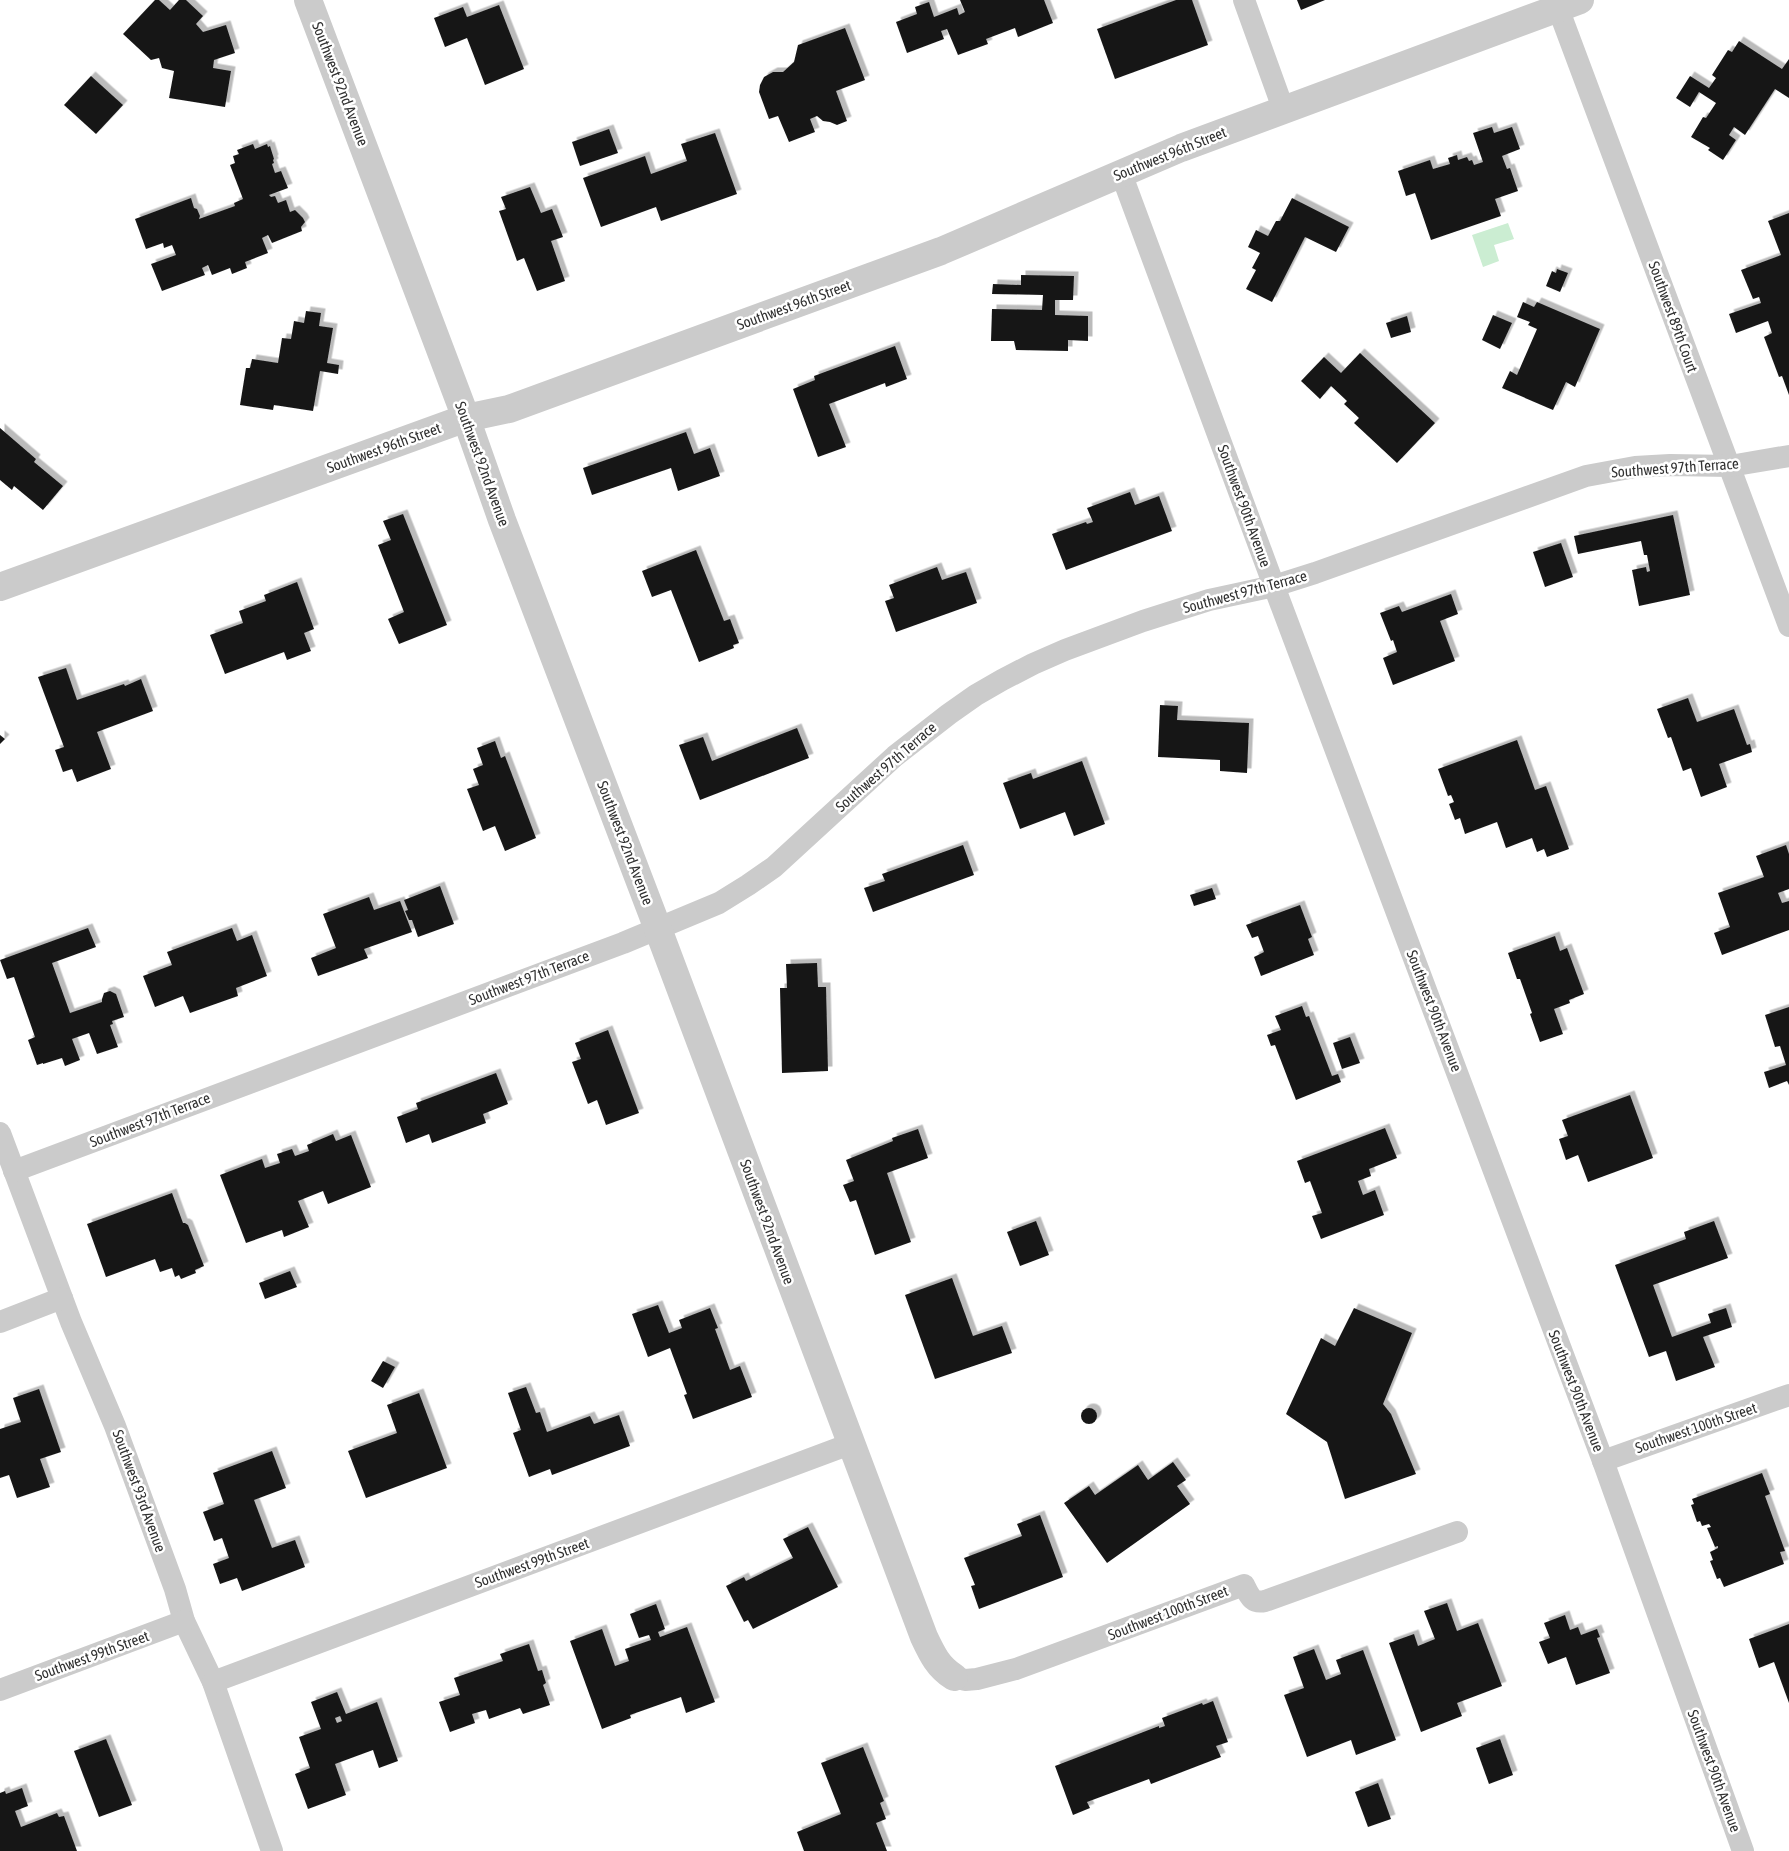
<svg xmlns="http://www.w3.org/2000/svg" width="1789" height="1851" font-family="'Asap Condensed',sans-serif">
<defs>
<filter id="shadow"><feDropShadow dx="4.5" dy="-4.5" stdDeviation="0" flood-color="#0004"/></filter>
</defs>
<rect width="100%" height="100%" fill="#fff"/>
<polygon fill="#cbedd2" points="1508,223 1514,239 1494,245 1499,261 1483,267 1472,235"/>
<g fill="#181818" fill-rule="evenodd" filter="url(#shadow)">
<polygon points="155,0 159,0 170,10 179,0 186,0 203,16 196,24 203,32 226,25 235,53 214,60 213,68 231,71 225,107 169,98 174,71 162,68 159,58 151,60 123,34"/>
<polygon points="960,0 1044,0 1053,23 1018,37 1015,28 986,39 988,44 958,55 947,29 941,31 944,39 907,53 896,22 917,14 915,7 929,2 934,17 957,8 959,15 965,12"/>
<polygon points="1176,0 1192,0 1208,45 1115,79 1097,29"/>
<polygon points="1297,0 1325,0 1301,10"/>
<polygon points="499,5 524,69 485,85 467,38 445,47 434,18 463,7 467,17"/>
<polygon points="845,28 865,80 836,91 847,121 837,125 830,122 823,121 817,116 810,119 815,132 789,142 778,116 769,119 759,92 760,85 764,77 773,72 783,72 794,62 798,45"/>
<polygon points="1739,41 1782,69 1789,59 1789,98 1775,89 1745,135 1734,127 1729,135 1736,140 1723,160 1708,150 1710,148 1691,137 1703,117 1706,118 1716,103 1699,92 1690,107 1676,98 1690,76 1709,88 1716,78 1712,75 1728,50 1732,52"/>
<polygon points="91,76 123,105 96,134 64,105"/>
<polygon points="1492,127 1494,133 1512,127 1520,149 1502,156 1507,169 1510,168 1518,191 1495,199 1501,216 1431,240 1415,193 1406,196 1398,171 1430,160 1433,169 1450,164 1448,158 1457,155 1458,160 1467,157 1469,161 1472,160 1474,165 1483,162 1473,133"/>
<polygon points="609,129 618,153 580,166 572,142"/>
<polygon points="715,133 737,194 661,221 656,207 601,227 583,178 645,156 651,174 687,161 681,144"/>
<polygon points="253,144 255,149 267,144 268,147 270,146 274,159 273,160 274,163 272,164 275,173 281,171 288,188 269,195 271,197 275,196 278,203 286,200 290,212 295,210 303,218 305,222 301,227 302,231 272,243 268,235 262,238 268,253 245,262 247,268 232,274 230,268 212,275 208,265 202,268 205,275 162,291 151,264 176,255 172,245 164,248 163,243 146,249 135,219 191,198 194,208 197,209 200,216 199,219 235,206 234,203 243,199 230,165 235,163 233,156 239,154 237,150"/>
<polygon points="530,187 541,213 552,209 563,237 551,241 565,281 537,291 524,258 517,261 499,211 506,209 501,197"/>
<polygon points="1292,198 1349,227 1336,252 1305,237 1272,302 1246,289 1256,270 1252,268 1260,253 1248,247 1256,230 1268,236 1276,221 1280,221"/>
<polygon points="1789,213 1789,395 1782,376 1779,377 1764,337 1772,333 1768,321 1736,333 1729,314 1761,303 1759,297 1753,299 1741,270 1781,255 1768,221"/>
<polygon points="1557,269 1568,273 1560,292 1546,286 1552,271 1556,273"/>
<polygon points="1021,275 1074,276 1073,300 1055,300 1055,315 1088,316 1088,341 1068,340 1068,351 1016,350 1014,341 991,341 992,309 1042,310 1043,295 992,294 993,284 1021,285"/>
<polygon points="1523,302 1534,307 1537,302 1600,329 1575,387 1566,382 1553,410 1502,388 1510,371 1517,375 1537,329 1528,325 1530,322 1517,317"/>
<polygon points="306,311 321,313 319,326 333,328 327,363 339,365 338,374 320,371 313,411 274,405 273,410 240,405 246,368 250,368 252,359 278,363 282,338 291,339 294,321 304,323"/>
<polygon points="1493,315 1512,323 1500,349 1482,340"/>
<polygon points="1407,316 1411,332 1391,338 1386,323"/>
<polygon points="895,346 907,379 886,387 885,383 829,404 846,447 818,457 793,389 815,380 814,376"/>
<polygon points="1360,353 1435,423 1397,463 1354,423 1359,418 1344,404 1347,401 1331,386 1320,399 1301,381 1324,357 1341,373"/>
<polygon points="0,428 36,459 34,462 63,486 43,510 14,486 12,490 0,480"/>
<polygon points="686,432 694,454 710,448 720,476 678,491 671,468 592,495 583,468"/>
<polygon points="1130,492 1135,505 1159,496 1172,531 1066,570 1052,534 1086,522 1087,524 1093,522 1087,508"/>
<polygon points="403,514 447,625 399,644 388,619 404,612 378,545 391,540 383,521"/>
<polygon points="1673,515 1690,595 1639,606 1632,570 1646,567 1647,572 1650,571 1647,555 1644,555 1641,541 1578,554 1574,536"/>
<polygon points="1561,543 1573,577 1545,587 1533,552"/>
<polygon points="696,550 724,621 730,619 739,643 733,645 734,648 699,662 671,590 652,597 642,571"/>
<polygon points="937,567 942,580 966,572 977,603 896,632 885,601 894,598 889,585"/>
<polygon points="297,582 314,629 304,633 311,651 287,660 284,652 225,674 210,635 243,623 239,611 266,601 264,595"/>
<polygon points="1451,594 1458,614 1440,621 1455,661 1393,685 1383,658 1397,652 1393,640 1391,641 1380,613 1399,606 1402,612"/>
<polygon points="66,668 77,700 124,684 125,686 141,679 153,711 97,732 111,769 77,782 72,769 63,772 55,750 64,747 38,677"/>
<polygon points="1688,698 1697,722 1734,709 1747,745 1750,744 1752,752 1719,764 1727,787 1701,797 1691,768 1683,771 1671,737 1668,738 1657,709"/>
<polygon points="1160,705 1178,706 1177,720 1249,723 1247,773 1220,771 1220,760 1158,757"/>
<polygon points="797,728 809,758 700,800 679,745 703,737 712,761"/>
<polygon points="0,735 5,739 0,744"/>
<polygon points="1517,740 1535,790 1546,786 1569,849 1547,857 1544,849 1537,852 1532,838 1506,848 1497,822 1465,834 1460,818 1455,820 1449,804 1454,802 1451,795 1448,796 1438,769"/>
<polygon points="495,741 501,758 505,756 536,838 505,851 495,826 483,831 467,789 479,785 473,769 483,765 477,748"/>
<polygon points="1082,761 1105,824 1074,836 1065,812 1020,829 1003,783 1031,773 1033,779"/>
<polygon points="963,845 974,875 873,912 864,888 885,881 882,874"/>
<polygon points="1786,845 1789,854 1789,889 1778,893 1782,903 1789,901 1789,930 1722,955 1714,933 1730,927 1718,893 1764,877 1756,856"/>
<polygon points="440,886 454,924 418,937 412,920 409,920 405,911 408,910 404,900"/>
<polygon points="1212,888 1216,899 1194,906 1190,895"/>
<polygon points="369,897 374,910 400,901 412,932 364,949 368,958 318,976 311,958 336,948 323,914"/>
<polygon points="1300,905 1312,937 1308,939 1314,955 1261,976 1254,957 1264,952 1258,936 1252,938 1246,925"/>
<polygon points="88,928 96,947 52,963 70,1013 102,1002 102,999 104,993 110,991 116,994 124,1017 112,1021 113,1024 110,1025 118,1047 97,1054 89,1033 72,1039 80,1060 65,1066 62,1058 43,1064 43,1063 37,1065 28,1040 35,1037 14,977 7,979 0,960"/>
<polygon points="232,928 237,941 252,935 267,976 236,988 238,996 190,1013 183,996 155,1007 143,976 172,965 167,952"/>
<polygon points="1555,936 1560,951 1567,948 1584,994 1569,1000 1570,1003 1554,1009 1563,1034 1540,1042 1530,1014 1532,1013 1520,979 1517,979 1508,953"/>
<polygon points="817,963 818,987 826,987 828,1071 782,1073 780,988 787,988 786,964"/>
<polygon points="1302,1006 1306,1017 1309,1016 1332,1076 1338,1074 1341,1082 1296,1100 1275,1045 1271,1046 1267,1035 1281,1030 1275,1016"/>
<polygon points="1789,1007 1789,1085 1787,1081 1769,1088 1764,1072 1786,1065 1780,1046 1775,1047 1765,1015"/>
<polygon points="608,1030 639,1113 606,1125 597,1100 588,1104 572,1062 581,1059 575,1043"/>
<polygon points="1350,1037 1360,1063 1342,1069 1333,1043"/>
<polygon points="496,1073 508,1104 483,1114 486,1123 432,1143 429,1134 406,1143 397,1117 418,1109 416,1103"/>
<polygon points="1630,1095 1653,1158 1588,1182 1578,1155 1566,1160 1559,1139 1568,1136 1562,1120"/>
<polygon points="1385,1128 1397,1158 1369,1169 1371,1176 1358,1181 1363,1195 1375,1190 1384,1215 1321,1239 1312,1216 1322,1213 1310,1181 1305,1183 1297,1161"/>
<polygon points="918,1129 928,1158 887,1173 911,1242 875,1255 856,1200 850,1202 843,1185 854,1181 846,1160 893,1141 892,1138"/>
<polygon points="333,1134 336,1141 351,1135 371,1187 328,1204 323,1191 298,1201 309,1227 284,1237 282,1230 246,1243 220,1175 262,1159 265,1168 280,1163 277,1154 292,1149 295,1156 309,1151 307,1145"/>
<polygon points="172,1193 183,1223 185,1223 188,1225 204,1266 195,1270 196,1273 181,1279 179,1275 175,1277 172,1268 160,1272 155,1259 106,1277 87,1224"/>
<polygon points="1036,1221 1049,1255 1020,1266 1007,1232"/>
<polygon points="1714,1221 1728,1258 1653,1285 1672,1337 1711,1323 1708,1314 1726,1308 1732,1327 1703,1337 1715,1367 1676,1381 1666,1351 1649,1357 1615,1265 1686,1239 1684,1232"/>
<polygon points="290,1271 297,1287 265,1299 259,1283"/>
<polygon points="952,1278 973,1336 1002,1326 1012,1353 935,1379 905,1295"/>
<polygon points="658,1305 669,1333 682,1328 679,1320 710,1308 718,1328 715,1329 730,1370 740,1366 752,1397 693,1419 684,1395 687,1394 670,1348 648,1357 632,1314"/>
<polygon points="1354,1308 1412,1333 1383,1404 1391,1414 1416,1474 1345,1499 1327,1442 1286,1414 1321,1338 1335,1346"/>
<polygon points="383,1361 395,1367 383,1388 371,1381"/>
<polygon points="526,1387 536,1413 540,1412 547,1432 590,1416 594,1424 619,1415 630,1446 552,1475 550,1469 529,1477 513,1433 521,1430 508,1393"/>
<polygon points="39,1389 61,1452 40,1459 50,1487 17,1498 9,1475 0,1478 0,1429 21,1422 13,1398"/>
<polygon points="419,1393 447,1468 366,1498 348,1451 397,1433 387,1405"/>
<circle cx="1089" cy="1416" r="8"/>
<polygon points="272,1451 286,1488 254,1500 272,1548 295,1540 305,1567 242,1591 237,1578 220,1584 213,1564 229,1558 222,1538 214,1541 203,1512 224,1504 213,1473"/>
<polygon points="1173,1462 1186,1480 1177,1486 1190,1504 1107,1563 1064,1503 1089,1486 1095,1495 1138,1465 1148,1480"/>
<polygon points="1762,1473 1770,1494 1765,1496 1785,1551 1780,1552 1784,1564 1724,1587 1720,1578 1717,1579 1710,1561 1713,1560 1710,1552 1718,1548 1718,1546 1715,1547 1707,1528 1711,1527 1709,1524 1702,1526 1700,1521 1697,1522 1691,1505 1694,1504 1692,1499"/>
<polygon points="1040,1515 1063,1577 979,1609 971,1586 975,1585 964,1558 1022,1536 1017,1524"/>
<polygon points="808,1527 838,1587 753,1629 748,1620 744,1622 726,1586 744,1577 746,1581 793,1558 783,1539"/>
<polygon points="1447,1603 1457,1631 1478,1623 1502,1686 1457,1703 1462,1716 1421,1732 1389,1643 1414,1634 1418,1646 1435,1639 1424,1611"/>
<polygon points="656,1604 665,1629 658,1632 660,1637 687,1627 715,1702 686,1713 681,1697 630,1715 631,1718 602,1729 570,1641 602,1629 615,1666 629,1661 625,1649 651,1640 649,1635 639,1638 630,1614"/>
<polygon points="1565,1615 1570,1630 1578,1627 1581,1635 1597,1629 1600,1637 1597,1638 1610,1673 1576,1685 1566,1657 1548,1664 1539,1642 1550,1638 1544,1623"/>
<polygon points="1789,1624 1789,1703 1774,1662 1759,1668 1749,1639"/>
<polygon points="529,1644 538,1671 542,1670 546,1683 543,1685 550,1705 523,1714 520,1708 489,1719 486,1710 472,1714 475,1723 450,1732 439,1702 460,1695 454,1678 503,1661 500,1654"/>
<polygon points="1314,1649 1326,1680 1341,1674 1336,1660 1363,1650 1396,1740 1356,1755 1351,1740 1307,1757 1284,1695 1304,1688 1293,1657"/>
<path d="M337 1692 346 1714 377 1702 398 1761 379 1768 373 1750 335 1764 346 1795 308 1809 295 1774 310 1768 299 1737 321 1729 311 1702ZM340 1716 342 1721 337 1723 335 1718Z"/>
<polygon points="1213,1701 1228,1742 1216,1746 1221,1757 1151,1784 1149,1779 1087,1802 1090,1808 1073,1815 1055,1766 1159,1726 1159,1728 1165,1726 1162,1718 1202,1703 1203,1705"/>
<polygon points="106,1739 132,1805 99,1817 74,1751"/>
<polygon points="1500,1739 1513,1775 1489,1784 1476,1748"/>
<polygon points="863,1747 884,1801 880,1803 886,1819 876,1823 887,1851 804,1851 797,1832 841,1814 821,1763"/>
<polygon points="1378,1783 1391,1819 1368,1827 1355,1792"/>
<polygon points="22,1788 28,1806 15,1811 21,1827 57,1813 59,1817 64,1816 77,1851 0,1851 0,1793 5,1791 6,1794"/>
</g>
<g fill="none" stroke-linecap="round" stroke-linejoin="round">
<g stroke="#cbcbcb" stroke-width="22">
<polyline points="1244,0 1284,111"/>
<polyline points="1558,8 1789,626"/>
<polyline points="1121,173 1274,586 1603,1461 1743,1851"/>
<polyline points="0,1133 71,1322 115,1426 175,1589 184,1621 213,1682 272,1851"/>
<polyline points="14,1171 623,943 719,903 748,885 774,867 895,756 949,714 976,695 1002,680 1033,664 1065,650 1143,621 1209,600 1274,586 1315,573 1586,476 1635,467 1670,465 1730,466 1789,456"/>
<polyline points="0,1322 62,1298"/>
<polyline points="1603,1461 1789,1395"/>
<path d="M954 1677 965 1680 977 1679 1016 1669 1244 1585C1249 1595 1252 1604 1265 1601L1457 1532"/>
<polyline points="213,1682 850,1444"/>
<polyline points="0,1690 184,1621"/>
</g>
<g stroke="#cbcbcb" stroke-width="28">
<path d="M308 0 466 418 502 520 658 929 924 1637C932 1654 938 1667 954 1677"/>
<polyline points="0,587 466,418 509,409 941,251 1181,148 1580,0"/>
</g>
</g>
<g text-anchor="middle" stroke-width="5" stroke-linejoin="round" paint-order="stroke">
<g font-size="15" fill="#313131" stroke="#fff">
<text transform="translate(340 84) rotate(69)" y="5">Southwest 92nd Avenue</text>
<text transform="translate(1170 154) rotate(-22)" y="5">Southwest 96th Street</text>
<text transform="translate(794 305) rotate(-20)" y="5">Southwest 96th Street</text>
<text transform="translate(1673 317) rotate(70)" y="5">Southwest 89th Court</text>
<text transform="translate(384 448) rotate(-20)" y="5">Southwest 96th Street</text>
<text transform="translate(482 464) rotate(70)" y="5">Southwest 92nd Avenue</text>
<text transform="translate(1675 468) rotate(-4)" y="5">Southwest 97th Terrace</text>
<text transform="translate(1244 506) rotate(70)" y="5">Southwest 90th Avenue</text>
<text transform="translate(1245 592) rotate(-15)" y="5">Southwest 97th Terrace</text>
<text transform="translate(886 767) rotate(-41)" y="5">Southwest 97th Terrace</text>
<text transform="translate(625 843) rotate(69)" y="5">Southwest 92nd Avenue</text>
<text transform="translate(529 978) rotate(-21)" y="5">Southwest 97th Terrace</text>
<text transform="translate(1434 1011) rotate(69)" y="5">Southwest 90th Avenue</text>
<text transform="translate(150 1120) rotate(-21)" y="5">Southwest 97th Terrace</text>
<text transform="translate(767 1222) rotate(70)" y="5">Southwest 92nd Avenue</text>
<text transform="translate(1576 1391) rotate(69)" y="5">Southwest 90th Avenue</text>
<text transform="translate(1696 1428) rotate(-19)" y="5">Southwest 100th Street</text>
<text transform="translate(139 1491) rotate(70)" y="5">Southwest 93rd Avenue</text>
<text transform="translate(532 1563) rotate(-20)" y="5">Southwest 99th Street</text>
<text transform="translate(1168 1613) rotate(-21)" y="5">Southwest 100th Street</text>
<text transform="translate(92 1656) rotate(-20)" y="5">Southwest 99th Street</text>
<text transform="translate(1714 1771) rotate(70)" y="5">Southwest 90th Avenue</text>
</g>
</g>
</svg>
